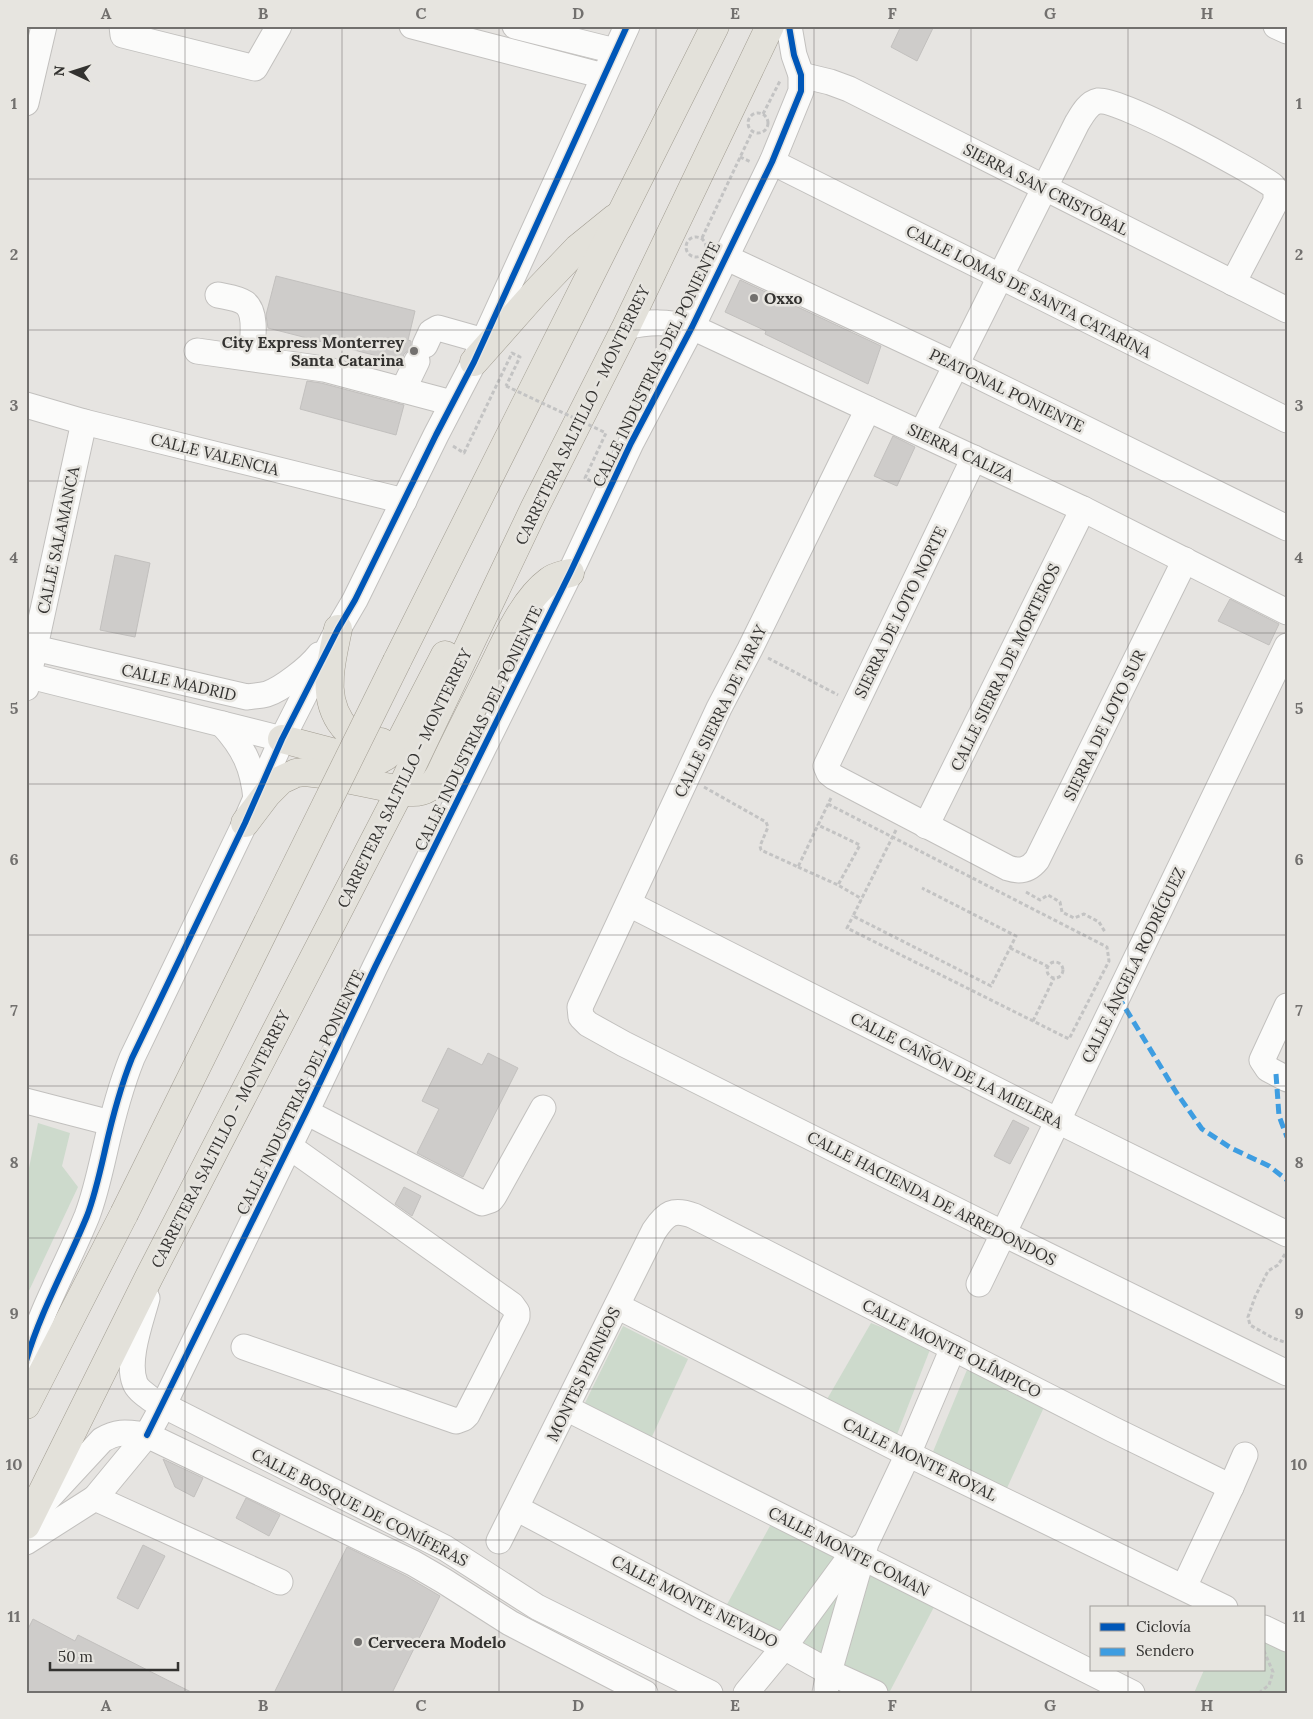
<svg xmlns="http://www.w3.org/2000/svg" width="1313" height="1719" font-family="Lora,serif">
<rect width="100%" height="100%" fill="#e6e4e1"/>
<g fill="#cddacc">
<polygon points="38,1123 70,1133 62,1166 78,1187 26,1297 26,1168 29,1168"/>
<polygon points="871,1323 931,1347 896,1437 826,1401"/>
<polygon points="623,1326 688,1359 649,1443 582,1409"/>
<polygon points="969,1365 1045,1405 1007,1488 932,1454"/>
<polygon points="771,1524 934,1607 889,1693 725,1608"/>
<polygon points="1264,1632 1287,1643 1287,1693 1194,1693 1204,1670 1264,1670"/>
</g>
<g fill="#ceccca" stroke="#c2c0be">
<polygon points="901,26 934,26 917,61 891,47"/>
<polygon points="276,276 415,311 408,340 411,341 411,348 404,354 401,362 268,328 266,315"/>
<polygon points="740,280 881,346 868,384 765,334 766,331 725,312"/>
<polygon points="307,381 321,383 404,405 396,435 300,409"/>
<polygon points="893,436 915,447 897,486 874,476"/>
<polygon points="115,555 150,563 135,637 100,630"/>
<polygon points="1230,599 1279,624 1269,645 1218,621"/>
<polygon points="448,1048 482,1065 488,1053 518,1068 463,1177 417,1153 439,1109 422,1101"/>
<polygon points="1013,1120 1029,1128 1010,1164 994,1156"/>
<polygon points="404,1187 421,1196 412,1216 395,1204"/>
<polygon points="163,1459 203,1478 194,1497 175,1487"/>
<polygon points="246,1498 280,1515 269,1536 236,1518"/>
<polygon points="143,1545 165,1556 138,1609 117,1598"/>
<polygon points="347,1547 406,1576 440,1596 392,1693 274,1693"/>
<polygon points="33,1619 75,1641 78,1635 193,1693 26,1693 26,1633"/>
</g>
<g fill="none" stroke-linecap="round" stroke-linejoin="round">
<g stroke="#c2c0be" stroke-width="27">
<g id="minor">
<polyline points="122,26 123,35 255,68 279,26"/>
<polyline points="412,26 604,76"/>
<polyline points="515,26 615,51"/>
<polyline points="1276,26 1287,31"/>
<polyline points="801,75 830,82 849,89 1287,310"/>
<polyline points="26,103 44,26"/>
<polyline points="772,162 1287,420"/>
<polyline points="725,257 956,365 1287,528"/>
<path d="M218 295C227 297 238 298 245 303 258 313 252 344 251 358"/>
<path d="M626 327C651 321 667 322 692 327L1083 509 1287 612"/>
<polyline points="425,345 431,332 438,328 484,341"/>
<polyline points="197,351 324,369 452,403"/>
<polyline points="403,390 417,361"/>
<polyline points="26,405 84,422 404,501"/>
<polyline points="868,409 750,649 719,708 580,1007 581,1017 588,1024 624,1044 1004,1234 1287,1373"/>
<path d="M922 433 1077 123C1082 115 1088 103 1098 101 1120 98 1249 169 1272 185L1276 190V201L1233 283"/>
<path d="M974 458 826 766 829 773 834 777 1008 868C1020 872 1029 870 1037 860L1185 560"/>
<path d="M26 646 247 697C253 696 260 696 267 694 282 689 309 668 319 655"/>
<polyline points="26,675 282,739"/>
<polyline points="26,688 84,422"/>
<path d="M222 724C244 748 253 767 256 799"/>
<polyline points="926,826 1083,509"/>
<polyline points="629,904 1058,1121 1287,1234"/>
<polyline points="1287,1006 1262,1060 1268,1069 1287,1079"/>
<polyline points="26,1101 111,1123"/>
<polyline points="306,1112 482,1203 491,1200 494,1196 543,1108"/>
<polyline points="979,1284 1287,646"/>
<path d="M147 1298C141 1321 126 1360 135 1383 137 1389 146 1395 151 1399L445 1548 537 1607 710 1693"/>
<polyline points="617,1306 908,1454 1225,1608"/>
<polyline points="244,1347 456,1421 464,1418 467,1415 517,1317 517,1312 512,1305 290,1147"/>
<path d="M26 1361C41 1310 67 1265 87 1216 95 1195 100 1172 105 1150 112 1119 120 1088 132 1058L245 823 282 739 338 629 355 600 436 435 474 362 627 26"/>
<polyline points="566,1408 1132,1693"/>
<polyline points="95,1498 147,1435 163,1406 306,1112 375,967 570,573 631,443 692,327 772,162 801,91 801,75 794,55 789,26"/>
<path d="M39 1508 102 1440C119 1430 128 1433 147 1435L413 1563 444 1581 510 1623 645 1693"/>
<polyline points="516,1508 707,1609 784,1647 829,1672 875,1693"/>
<path d="M499 1541 654 1231C666 1213 673 1208 694 1216L1112 1429 1231 1487"/>
<polyline points="26,1542 95,1498 280,1582"/>
<polyline points="1184,1587 1231,1487 1245,1455"/>
<polyline points="1264,1628 1287,1639"/>
<polyline points="746,1693 784,1647 853,1553 862,1546"/>
<polyline points="825,1693 829,1672 866,1543 908,1454 953,1348"/>
</g>
</g>
<g stroke="#a19c91" stroke-width="29">
<g id="major">
<polyline points="474,362 536,292 578,248 615,218"/>
<path d="M338 629C335 644 331 660 330 675 327 708 343 744 381 742"/>
<polyline points="397,661 715,26"/>
<polyline points="282,739 366,761 377,761 386,756 399,744 445,655"/>
<path d="M245 823 267 794 281 780 296 773 305 772 322 774 410 792C425 793 433 787 440 774 456 739 474 705 491 671 505 643 523 600 549 581 555 576 563 575 570 573"/>
<polyline points="26,1405 124,1214"/>
<polyline points="26,1525 149,1277 401,789 535,507 626,327 770,26"/>
</g>
</g>
<g stroke="#c3c3c3" stroke-width="3" stroke-dasharray="4 2.5" stroke-linecap="butt">
<circle cx="758" cy="123" r="10"/>
<polyline points="763,114 780,81"/>
<polyline points="740,157 751,162"/>
<circle cx="696" cy="247" r="10"/>
<polyline points="702,238 752,132"/>
<polyline points="453,446 464,453 512,353 520,357 506,386"/>
<polyline points="591,481 585,478 606,433"/>
<polyline points="768,658 838,695"/>
<polyline points="704,787 766,822 768,827 760,846 761,850 798,867 818,825"/>
<polyline points="831,798 818,825 860,845 838,885 862,899"/>
<polyline points="828,804 1107,947 1109,961 1069,1039 847,928 853,916"/>
<polyline points="896,830 853,916 991,986 1016,936 922,888"/>
<polyline points="798,867 838,885"/>
<polyline points="1026,892 1040,900 1048,895 1060,902 1062,912 1074,918 1084,914 1099,922 1105,932"/>
<polyline points="1010,948 1047,966"/>
<circle cx="1055" cy="970" r="8"/>
<polyline points="1033,1021 1054,978"/>
<polyline points="1285,1254 1278,1265 1268,1271 1255,1297 1248,1317 1250,1325 1273,1338 1287,1343"/>
<polyline points="1259,1693 1269,1685 1273,1672 1264,1651"/>
</g>
<use href="#minor" stroke="#fbfbfa" stroke-width="25"/>
<use href="#major" stroke="#e3e1da" stroke-width="28"/>
<g stroke="#a19c91" stroke-width="29" stroke-linecap="butt">
<polyline id="major-bridge" points="124,1214 397,661"/>
</g>
<polyline stroke="#c3c3c3" stroke-width="3" stroke-dasharray="4 2.5" stroke-linecap="butt" points="506,386 606,433"/>
<use href="#major-bridge" stroke="#e3e1da" stroke-width="28"/>
<g stroke="#3e9de1" stroke-width="5" stroke-dasharray="10 5" stroke-linecap="butt">
<polyline points="1118,996 1176,1092 1202,1129 1231,1148 1269,1166 1287,1180"/>
<polyline points="1276,1074 1279,1116 1287,1137"/>
</g>
<g stroke="#e7e5e0" stroke-width="9">
<g id="cycleway">
<path d="M26 1361C41 1310 67 1265 87 1216 95 1195 100 1172 105 1150 112 1119 120 1088 132 1058L245 823 282 739 338 629 355 600 436 435 474 362 627 26"/>
<polyline points="147,1435 306,1112 375,967 570,573 631,443 692,327 772,162 801,91 801,75 794,55 789,26"/>
</g>
</g>
<use href="#cycleway" stroke="#0057b8" stroke-width="6"/>
</g>
<path fill="none" stroke="#72706e" stroke-width="1" stroke-opacity="0.55" d="M185 26V1693M342 26V1693M499 26V1693M656 26V1693M814 26V1693M971 26V1693M1128 26V1608M26 179H1287M26 330H1287M26 481H1287M26 633H1287M26 784H1287M26 935H1287M26 1086H1287M26 1238H1287M26 1389H1287M26 1540H1287M1128 1670V1693"/>
<g fill="#72706e" stroke="#e7e5e0" stroke-width="2">
<circle cx="754" cy="298" r="5"/>
<circle cx="414" cy="351" r="5"/>
<circle cx="358" cy="1642" r="5"/>
</g>
<g text-anchor="middle" stroke-width="5" stroke-linejoin="round" paint-order="stroke">
<g font-size="16" fill="#333230" stroke="#e7e5e0">
<text transform="translate(1046 189) rotate(27)" y="6">SIERRA SAN CRISTÓBAL</text>
<text transform="translate(1029 291) rotate(27)" y="6">CALLE LOMAS DE SANTA CATARINA</text>
<text transform="translate(656 364) rotate(-64)" y="6">CALLE INDUSTRIAS DEL PONIENTE</text>
<text transform="translate(1007 390) rotate(26)" y="6">PEATONAL PONIENTE</text>
<text transform="translate(582 415) rotate(-64)" y="6">CARRETERA SALTILLO - MONTERREY</text>
<text transform="translate(961 452) rotate(25)" y="6">SIERRA CALIZA</text>
<text transform="translate(215 454) rotate(14)" y="6">CALLE VALENCIA</text>
<text transform="translate(58 540) rotate(-78)" y="6">CALLE SALAMANCA</text>
<text transform="translate(900 612) rotate(-64)" y="6">SIERRA DE LOTO NORTE</text>
<text transform="translate(1005 667) rotate(-64)" y="6">CALLE SIERRA DE MORTEROS</text>
<text transform="translate(179 682) rotate(13)" y="6">CALLE MADRID</text>
<text transform="translate(720 711) rotate(-64)" y="6">CALLE SIERRA DE TARAY</text>
<text transform="translate(1104 725) rotate(-64)" y="6">SIERRA DE LOTO SUR</text>
<text transform="translate(478 728) rotate(-64)" y="6">CALLE INDUSTRIAS DEL PONIENTE</text>
<text transform="translate(404 778) rotate(-64)" y="6">CARRETERA SALTILLO - MONTERREY</text>
<text transform="translate(1133 965) rotate(-64)" y="6">CALLE ÁNGELA RODRÍGUEZ</text>
<text transform="translate(957 1070) rotate(27)" y="6">CALLE CAÑÓN DE LA MIELERA</text>
<text transform="translate(300 1092) rotate(-64)" y="6">CALLE INDUSTRIAS DEL PONIENTE</text>
<text transform="translate(220 1139) rotate(-63)" y="6">CARRETERA SALTILLO - MONTERREY</text>
<text transform="translate(932 1198) rotate(27)" y="6">CALLE HACIENDA DE ARREDONDOS</text>
<text transform="translate(952 1348) rotate(27)" y="6">CALLE MONTE OLÍMPICO</text>
<text transform="translate(583 1374) rotate(-64)" y="6">MONTES PIRINEOS</text>
<text transform="translate(920 1459) rotate(26)" y="6">CALLE MONTE ROYAL</text>
<text transform="translate(360 1507) rotate(27)" y="6">CALLE BOSQUE DE CONÍFERAS</text>
<text transform="translate(849 1551) rotate(27)" y="6">CALLE MONTE COMAN</text>
<text transform="translate(695 1601) rotate(27)" y="6">CALLE MONTE NEVADO</text>
</g>
<g font-size="16" font-weight="bold" fill="#333230" stroke="#e7e5e0" text-anchor="start">
<text x="764" y="304">Oxxo</text>
<text x="404" y="348" text-anchor="end">City Express Monterrey<tspan x="404" dy="18">Santa Catarina</tspan></text>
<text x="368" y="1648">Cervecera Modelo</text>
</g>
</g>
<rect width="1313" height="1719" fill="none" stroke="#e7e5e0" stroke-width="55"/>
<rect x="1090" y="1606" width="175" height="65" fill="#e7e5e0" stroke="#9f9d9a"/>
<rect x="1100" y="1623" width="25" height="8" fill="#0057b8" stroke="#9f9d9a"/>
<text x="1136" y="1632" font-size="15" fill="#333230">Ciclovía</text>
<rect x="1100" y="1648" width="25" height="8" fill="#3e9de1" stroke="#9f9d9a"/>
<text x="1136" y="1656" font-size="15" fill="#333230">Sendero</text>
<g transform="translate(72 72) rotate(274)" stroke="#e7e5e0" stroke-width="4" paint-order="stroke">
<path d="M0-4L9 19L0 12L-9 19Z" fill="#333230"/>
<text y="-8" font-size="14" font-weight="bold" text-anchor="middle" fill="#333230">N</text>
</g>
<path d="M50 1662v8h128v-8" fill="none" stroke="#333230" stroke-width="2.5"/>
<text x="58" y="1662" font-size="15" fill="#333230" stroke="#e7e5e0" stroke-width="4" paint-order="stroke">50 m</text>
<rect x="28" y="28" width="1258" height="1664" fill="none" stroke="#72706e" stroke-width="2"/>
<g font-size="16" text-anchor="middle" font-weight="bold" fill="#72706e">
<text x="106" y="19">A</text>
<text x="263" y="19">B</text>
<text x="421" y="19">C</text>
<text x="578" y="19">D</text>
<text x="735" y="19">E</text>
<text x="892" y="19">F</text>
<text x="1050" y="19">G</text>
<text x="1207" y="19">H</text>
<text x="14" y="109">1</text>
<text x="1299" y="109">1</text>
<text x="14" y="260">2</text>
<text x="1299" y="260">2</text>
<text x="14" y="411">3</text>
<text x="1299" y="411">3</text>
<text x="14" y="563">4</text>
<text x="1299" y="563">4</text>
<text x="14" y="714">5</text>
<text x="1299" y="714">5</text>
<text x="14" y="865">6</text>
<text x="1299" y="865">6</text>
<text x="14" y="1016">7</text>
<text x="1299" y="1016">7</text>
<text x="14" y="1168">8</text>
<text x="1299" y="1168">8</text>
<text x="14" y="1319">9</text>
<text x="1299" y="1319">9</text>
<text x="14" y="1470">10</text>
<text x="1299" y="1470">10</text>
<text x="14" y="1622">11</text>
<text x="1299" y="1622">11</text>
<text x="106" y="1711">A</text>
<text x="263" y="1711">B</text>
<text x="421" y="1711">C</text>
<text x="578" y="1711">D</text>
<text x="735" y="1711">E</text>
<text x="892" y="1711">F</text>
<text x="1050" y="1711">G</text>
<text x="1207" y="1711">H</text>
</g>
</svg>
